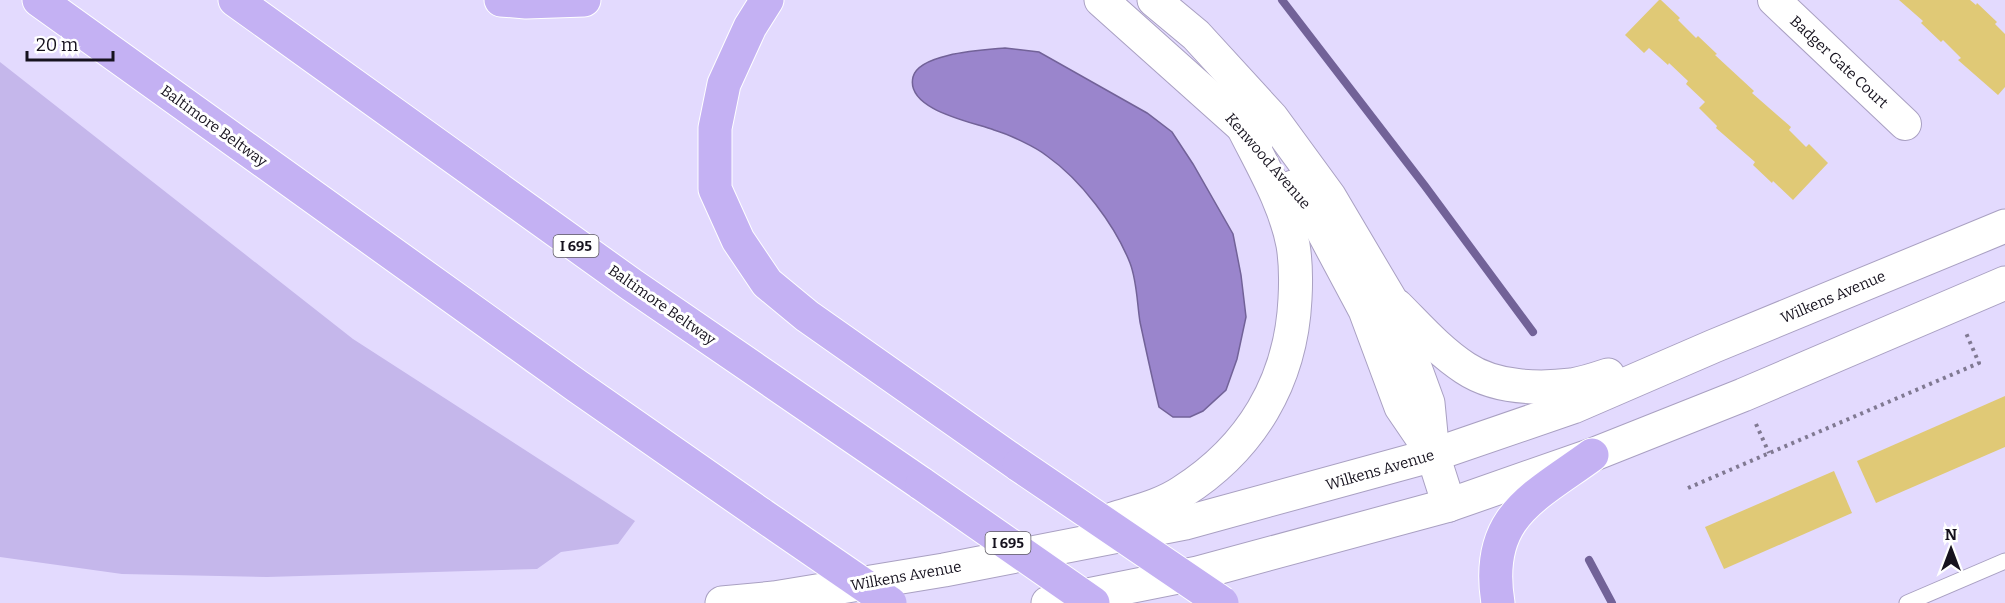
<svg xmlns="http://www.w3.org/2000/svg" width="2005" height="603" font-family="Bitter,serif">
<rect width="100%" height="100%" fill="#e3dafe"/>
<polygon fill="#c5b7eb" points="0,62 353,339 635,521 618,544 561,552 537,569 267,577 122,574 0,557"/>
<path fill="#9a85cc" stroke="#726298" stroke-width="1.5" d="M1005 48 1039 52 1147 113 1172 132 1193 164 1233 234 1241 275 1246 317 1237 359 1226 390 1203 411 1190 417H1173L1159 407C1152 378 1146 350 1140 322 1137 303 1137 281 1130 263 1115 225 1081 180 1047 156 1036 147 1008 134 994 130 973 122 905 110 913 77 919 53 984 50 1005 48Z"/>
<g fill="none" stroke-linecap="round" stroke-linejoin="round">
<g stroke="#726298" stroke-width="8">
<polyline points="1282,0 1425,186 1533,332"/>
<polyline points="1589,560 1612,603"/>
</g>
</g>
<g fill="#e0c976">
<polygon points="1659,0 1661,0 1680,18 1678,20 1696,38 1698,36 1717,54 1715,55 1754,91 1752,93 1791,127 1789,130 1806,147 1809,144 1828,163 1793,200 1773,181 1772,183 1753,165 1755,162 1716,128 1717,126 1699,108 1705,102 1686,84 1688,81 1669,63 1668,65 1649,48 1644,53 1625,35"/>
<polygon points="1899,0 1970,0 1976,5 1977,3 1997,22 1995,24 2005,34 2005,87 1998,95 1958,60 1961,58 1943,40 1941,42 1921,23 1923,21"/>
<polygon points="2005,396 2005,447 1876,503 1857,461"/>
<polygon points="1834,471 1852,513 1724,569 1705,527"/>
</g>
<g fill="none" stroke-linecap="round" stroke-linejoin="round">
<g stroke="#a9a0c2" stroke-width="17">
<polyline id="lane" points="1907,603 2005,561"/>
</g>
<g stroke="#a9a0c2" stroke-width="34">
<polyline id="street" points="1774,0 1905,124"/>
</g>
<g stroke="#a9a0c2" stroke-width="35">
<g id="secondary">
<polyline points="1101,0 1243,127 1256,143"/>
<polyline points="1154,0 1196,35 1272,118 1329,196 1390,299 1428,403 1433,455 1449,505"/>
<polyline points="1293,187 1310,207 1365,310 1401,407 1431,451"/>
<path d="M1397 306C1419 328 1439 351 1465 368 1495 388 1538 389 1572 385 1584 383 1596 379 1608 375"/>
<path d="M1113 519C1137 511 1161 506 1182 492 1251 448 1291 382 1295 299 1296 281 1296 263 1293 245 1285 203 1262 165 1243 127"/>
<polyline points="722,603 774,598 944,570 1185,523 1433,455 1573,407 1714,346 2005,226"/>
<polyline points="1048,603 1198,573 1449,505 1592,455 1743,395 2005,283"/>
</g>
</g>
<g stroke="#fff" stroke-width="35">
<g id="highway">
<polyline points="39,0 577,386 762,515"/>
<polyline points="235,0 632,285 922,484"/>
<polyline points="501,0 526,2 584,0"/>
<polyline points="767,0 750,27 724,84 715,128 715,189 738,240 767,283 807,316 1019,465"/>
<path d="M1498 603C1484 517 1533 498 1592 455"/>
</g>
</g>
<g stroke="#807992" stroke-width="4" stroke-dasharray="3 4.5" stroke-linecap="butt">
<polyline points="1756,424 1769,453"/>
<polyline points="1688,488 1979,363 1966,333"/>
</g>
<use href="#lane" stroke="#fff" stroke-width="15"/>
<use href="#street" stroke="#fff" stroke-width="32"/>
<use href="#secondary" stroke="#fff" stroke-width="33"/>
<use href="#highway" stroke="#c4b1f3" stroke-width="33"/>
<g stroke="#fff" stroke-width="35" stroke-linecap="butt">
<g id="highway-bridge">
<polyline points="1019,465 1222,603"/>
<polyline points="922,484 1093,603"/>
<polyline points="762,515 890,603"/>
</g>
</g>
<use href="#highway-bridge" stroke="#c4b1f3" stroke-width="33"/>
</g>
<g text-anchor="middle" stroke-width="6" stroke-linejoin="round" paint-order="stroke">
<g fill="#fff" stroke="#5c5962" stroke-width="1.5">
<rect x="553.5" y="235" width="45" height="22" rx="4.5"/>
<rect x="985.5" y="532" width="45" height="22" rx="4.5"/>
</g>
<g font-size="14" font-weight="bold" fill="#16121e">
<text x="576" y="251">I 695</text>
<text x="1008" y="548">I 695</text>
</g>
<g font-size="15" fill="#16121e" stroke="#fff">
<text transform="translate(1839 62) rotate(43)" y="5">Badger Gate Court</text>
<text transform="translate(214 126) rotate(36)" y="5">Baltimore Beltway</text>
<text transform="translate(1268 161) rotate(49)" y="5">Kenwood Avenue</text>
<text transform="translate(1833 297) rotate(-23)" y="5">Wilkens Avenue</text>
<text transform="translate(662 305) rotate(35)" y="5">Baltimore Beltway</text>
<text transform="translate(1380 470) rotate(-16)" y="5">Wilkens Avenue</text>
<text transform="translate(906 576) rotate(-10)" y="5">Wilkens Avenue</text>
</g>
</g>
<g transform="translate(1951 549)" stroke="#ffffff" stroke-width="4.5" paint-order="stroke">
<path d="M0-4.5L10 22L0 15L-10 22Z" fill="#16121e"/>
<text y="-9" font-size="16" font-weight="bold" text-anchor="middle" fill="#16121e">N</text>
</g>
<path d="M27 51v9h86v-9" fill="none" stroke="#16121e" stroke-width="3"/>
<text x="36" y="51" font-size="18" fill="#16121e" stroke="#ffffff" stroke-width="4.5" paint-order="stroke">20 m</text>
</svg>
